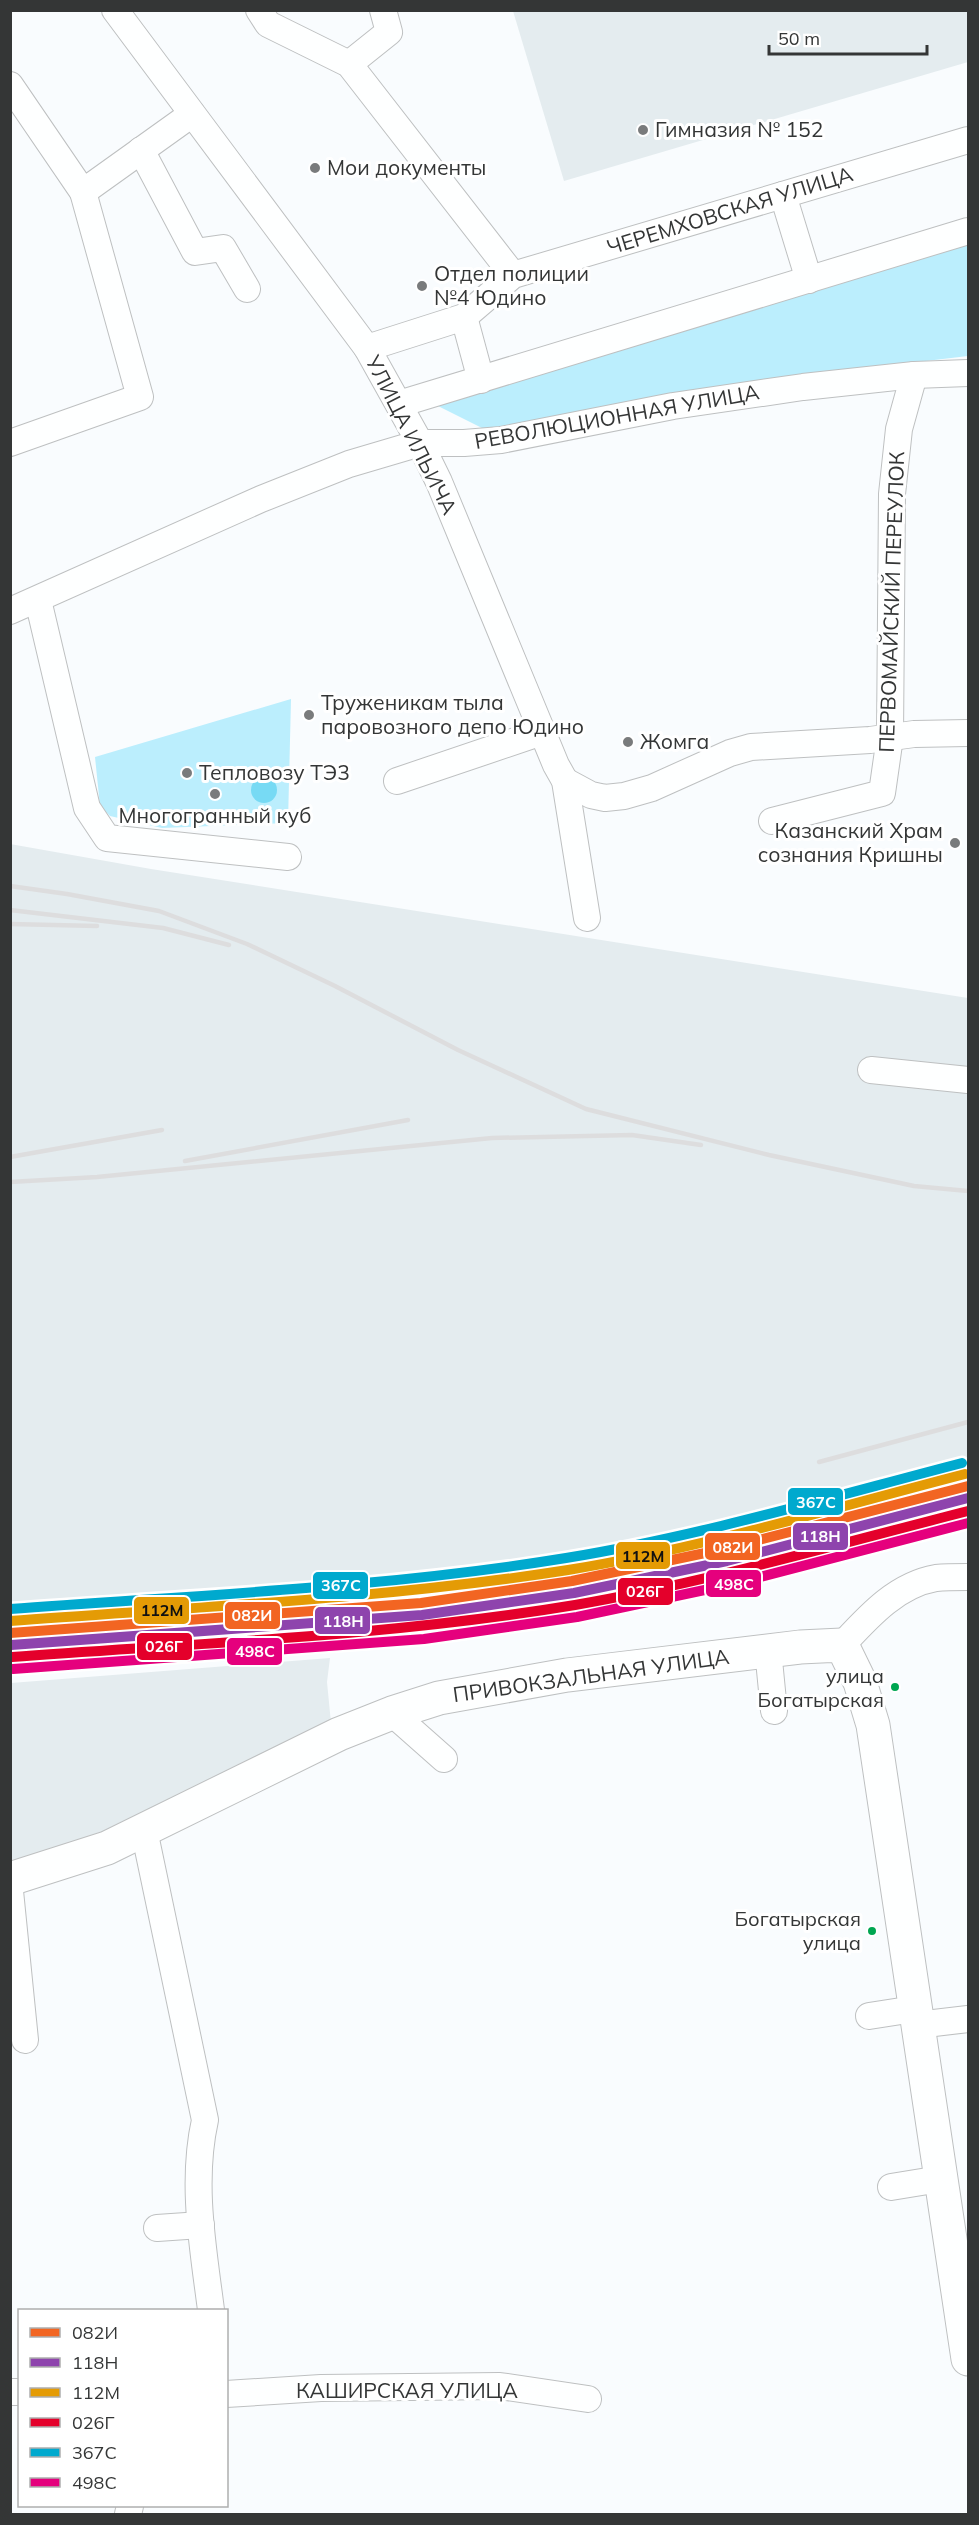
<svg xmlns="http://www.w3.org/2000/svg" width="979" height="2525" font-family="Mulish,sans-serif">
<rect width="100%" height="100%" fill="#f9fcfe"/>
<g fill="#e4ecef">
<polygon points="513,11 968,11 968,62 564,181"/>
<polygon points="10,844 151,869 968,998 968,1526 790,1571 11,1653"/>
<polygon points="330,1658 327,1682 331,1723 80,1844 11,1860 11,1683"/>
</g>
<g fill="#bbeefd">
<polygon points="968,245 968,356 766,380 484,429 432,403"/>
<polygon points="291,699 288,823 162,828 110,816 100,806 95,757"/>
</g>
<circle fill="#77daf4" cx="264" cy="790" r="13"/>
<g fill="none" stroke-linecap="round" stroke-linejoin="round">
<g stroke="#bec0c1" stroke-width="28">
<g id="minor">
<polyline points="115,10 367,348 420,443 439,482 556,765 565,781 587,918"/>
<polyline points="259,10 268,24 349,64 513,275"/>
<polyline points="349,64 389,32 383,10"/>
<polyline points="10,85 83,192 192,114"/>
<polyline points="141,150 195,252 223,248 247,289"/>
<polyline points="783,195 809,280"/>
<polyline points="464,317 481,380"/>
<polyline points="367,348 464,317 513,275 968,140"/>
<polyline points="399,404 968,231"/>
<polyline points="10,443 140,397 83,192"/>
<polyline points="38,600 87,808 107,838 288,857"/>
<polyline points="10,611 261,499 349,464 420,443 464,443 501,440 673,406 803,387 914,375 968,373"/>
<polyline points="397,781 542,732"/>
<polyline points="565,781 591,795 605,798 624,796 652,788 730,753 751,747 870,740 914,734 968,733"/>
<polyline points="772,821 882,793 890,737 892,494 899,429 914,375"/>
<polyline points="871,1070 968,1080"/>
<path d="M842 1645C868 1617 896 1585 936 1578 946 1577 958 1577 968 1577"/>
<polyline points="768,1650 774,1711"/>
<polyline points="392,1713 444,1759"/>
<path d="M144 1830 205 2120C191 2183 203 2247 211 2310"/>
<polyline points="10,1891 25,2040"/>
<polyline points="869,2016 914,2009"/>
<polyline points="917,2025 968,2019"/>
<polyline points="891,2187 940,2179"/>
<polyline points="157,2228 201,2225"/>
<polyline points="10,2392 20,2392"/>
<polyline points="226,2394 321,2388 500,2386 588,2399"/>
<polyline points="128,2514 130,2506"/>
</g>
</g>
<g stroke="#bec0c1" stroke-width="35">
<polyline id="major" points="10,1879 107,1848 339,1734 392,1713 439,1698 567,1675 800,1647 842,1645 860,1682 873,1725 968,2359"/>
</g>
<use href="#minor" stroke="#feffff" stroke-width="26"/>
<use href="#major" stroke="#feffff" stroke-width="33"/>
<g stroke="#ddddde" stroke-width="4.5">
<polyline points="10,886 67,894 159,911 247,944 335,986 458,1050 586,1109 769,1155 914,1186 968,1191"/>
<polyline points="10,910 163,928 229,945"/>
<polyline points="10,924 97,926"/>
<polyline points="10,1157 162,1130"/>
<polyline points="185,1161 408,1120"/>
<polyline points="10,1182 97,1177 492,1138 632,1135 701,1145"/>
<polyline points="819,1462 968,1422"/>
</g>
<g stroke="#fff" stroke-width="15">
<polyline id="rail-1" points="10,1633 421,1603 572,1581 724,1549 968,1486"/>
</g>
<g stroke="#fff" stroke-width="15">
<polyline id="rail-2" points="11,1645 422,1615 574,1593 727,1561 968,1498"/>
</g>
<g stroke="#fff" stroke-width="15">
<path id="rail-3" d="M10 1621C196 1607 383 1599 568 1570 702 1548 834 1508 965 1474"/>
</g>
<g stroke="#fff" stroke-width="15">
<path id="rail-4" d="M12 1657C200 1643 389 1636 575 1605 708 1582 838 1544 968 1511"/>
</g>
<g stroke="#fff" stroke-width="15">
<path id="rail-5" d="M10 1609C196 1595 382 1588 566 1558 700 1536 831 1497 962 1463"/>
</g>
<g stroke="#fff" stroke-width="15">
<polyline id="rail-6" points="13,1669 424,1639 577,1617 733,1584 968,1523"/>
</g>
<use href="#rail-1" stroke="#f26522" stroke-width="10"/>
<use href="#rail-2" stroke="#8e44ad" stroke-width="10"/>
<use href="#rail-3" stroke="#e49b05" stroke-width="10"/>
<use href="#rail-4" stroke="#e4002b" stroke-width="10"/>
<use href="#rail-5" stroke="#00a9ce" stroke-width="10"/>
<use href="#rail-6" stroke="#e5007d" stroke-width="10"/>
</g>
<g fill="#797b7c" stroke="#fff" stroke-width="2">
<circle cx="643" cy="130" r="6"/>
<circle cx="315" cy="168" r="6"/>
<circle cx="422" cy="286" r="6"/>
<circle cx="309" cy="715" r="6"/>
<circle cx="628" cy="742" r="6"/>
<circle cx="187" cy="773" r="6"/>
<circle cx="215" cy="794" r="6"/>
<circle cx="955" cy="843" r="6"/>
</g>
<g fill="#00a651" stroke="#fff" stroke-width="2">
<circle cx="895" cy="1687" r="5"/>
<circle cx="872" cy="1931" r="5"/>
</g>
<g text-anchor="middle" stroke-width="6" stroke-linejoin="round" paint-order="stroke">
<g font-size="20" fill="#343636" stroke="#fff" text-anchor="end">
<text x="884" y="1683">улица<tspan x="884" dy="24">Богатырская</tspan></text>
<text x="861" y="1926">Богатырская<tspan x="861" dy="24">улица</tspan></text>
</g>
<g font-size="21" fill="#343636" stroke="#fff" text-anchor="start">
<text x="655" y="137">Гимназия № 152</text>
<text x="327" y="175">Мои документы</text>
<text x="434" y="281">Отдел полиции<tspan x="434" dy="24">№4 Юдино</tspan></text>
<text x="321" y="710">Труженикам тыла<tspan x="321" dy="24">паровозного депо Юдино</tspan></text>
<text x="640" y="749">Жомга</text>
<text x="199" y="780">Тепловозу ТЭ3</text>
<text x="215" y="823" text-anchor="middle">Многогранный куб</text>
<text x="943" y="838" text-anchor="end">Казанский Храм<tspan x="943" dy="24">сознания Кришны</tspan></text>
</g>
<g font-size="21" fill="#343636" stroke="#fff">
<text transform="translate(730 211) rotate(-17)" y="7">ЧЕРЕМХОВСКАЯ УЛИЦА</text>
<text transform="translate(617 417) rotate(-10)" y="7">РЕВОЛЮЦИОННАЯ УЛИЦА</text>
<text transform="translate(411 435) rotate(63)" y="7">УЛИЦА ИЛЬИЧА</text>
<text transform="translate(892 602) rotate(-88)" y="7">ПЕРВОМАЙСКИЙ ПЕРЕУЛОК</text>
<text transform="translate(591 1676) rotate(-8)" y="7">ПРИВОКЗАЛЬНАЯ УЛИЦА</text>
<text x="407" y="2398">КАШИРСКАЯ УЛИЦА</text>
</g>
</g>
<g stroke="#fff" stroke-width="2">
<rect x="787" y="1487" width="57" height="29" rx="6" fill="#00a9ce"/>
<rect x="792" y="1522" width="57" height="29" rx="6" fill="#8e44ad"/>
<rect x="704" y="1532" width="57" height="29" rx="6" fill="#f26522"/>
<rect x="615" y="1541" width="56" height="29" rx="6" fill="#e49b05"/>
<rect x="705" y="1569" width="57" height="29" rx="6" fill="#e5007d"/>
<rect x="312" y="1571" width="57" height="29" rx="6" fill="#00a9ce"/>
<rect x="617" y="1577" width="57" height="29" rx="6" fill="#e4002b"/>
<rect x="133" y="1596" width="57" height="29" rx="6" fill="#e49b05"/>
<rect x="224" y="1601" width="57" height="29" rx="6" fill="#f26522"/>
<rect x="314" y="1606" width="57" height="29" rx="6" fill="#8e44ad"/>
<rect x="136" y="1632" width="57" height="29" rx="6" fill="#e4002b"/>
<rect x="226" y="1637" width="57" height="29" rx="6" fill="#e5007d"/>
</g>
<g font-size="16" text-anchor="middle" font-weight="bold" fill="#fff">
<text x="816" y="1508">367С</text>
<text x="820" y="1542">118Н</text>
<text x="733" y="1553">082И</text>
<text x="734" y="1590">498С</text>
<text x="341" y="1591">367С</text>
<text x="645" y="1597">026Г</text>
<text x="252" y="1621">082И</text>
<text x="343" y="1627">118Н</text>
<text x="164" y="1652">026Г</text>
<text x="255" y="1657">498С</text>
</g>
<g font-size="16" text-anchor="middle" font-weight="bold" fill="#111">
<text x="643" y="1562">112М</text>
<text x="162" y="1616">112М</text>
</g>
<rect width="979" height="2525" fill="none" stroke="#343636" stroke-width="24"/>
<rect x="18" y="2309" width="210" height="198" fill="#ffffff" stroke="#aeafaf" stroke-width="1.5"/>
<rect x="30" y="2328" width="30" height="9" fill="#f26522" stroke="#aeafaf" stroke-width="1.5"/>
<text x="72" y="2339" font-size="18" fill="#343636">082И</text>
<rect x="30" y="2358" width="30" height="9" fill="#8e44ad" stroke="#aeafaf" stroke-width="1.5"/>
<text x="72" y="2369" font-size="18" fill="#343636">118Н</text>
<rect x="30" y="2388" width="30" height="9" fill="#e49b05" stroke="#aeafaf" stroke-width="1.5"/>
<text x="72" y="2399" font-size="18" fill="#343636">112М</text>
<rect x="30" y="2418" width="30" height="9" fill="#e4002b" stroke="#aeafaf" stroke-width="1.5"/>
<text x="72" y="2429" font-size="18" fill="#343636">026Г</text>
<rect x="30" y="2448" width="30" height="9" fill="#00a9ce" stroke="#aeafaf" stroke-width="1.5"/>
<text x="72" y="2459" font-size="18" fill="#343636">367С</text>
<rect x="30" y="2478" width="30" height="9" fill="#e5007d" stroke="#aeafaf" stroke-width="1.5"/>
<text x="72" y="2489" font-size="18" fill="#343636">498С</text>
<path d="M769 45v9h158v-9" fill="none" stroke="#343636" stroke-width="3"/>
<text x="778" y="45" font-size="18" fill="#343636" stroke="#ffffff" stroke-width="4.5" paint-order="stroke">50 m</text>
</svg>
